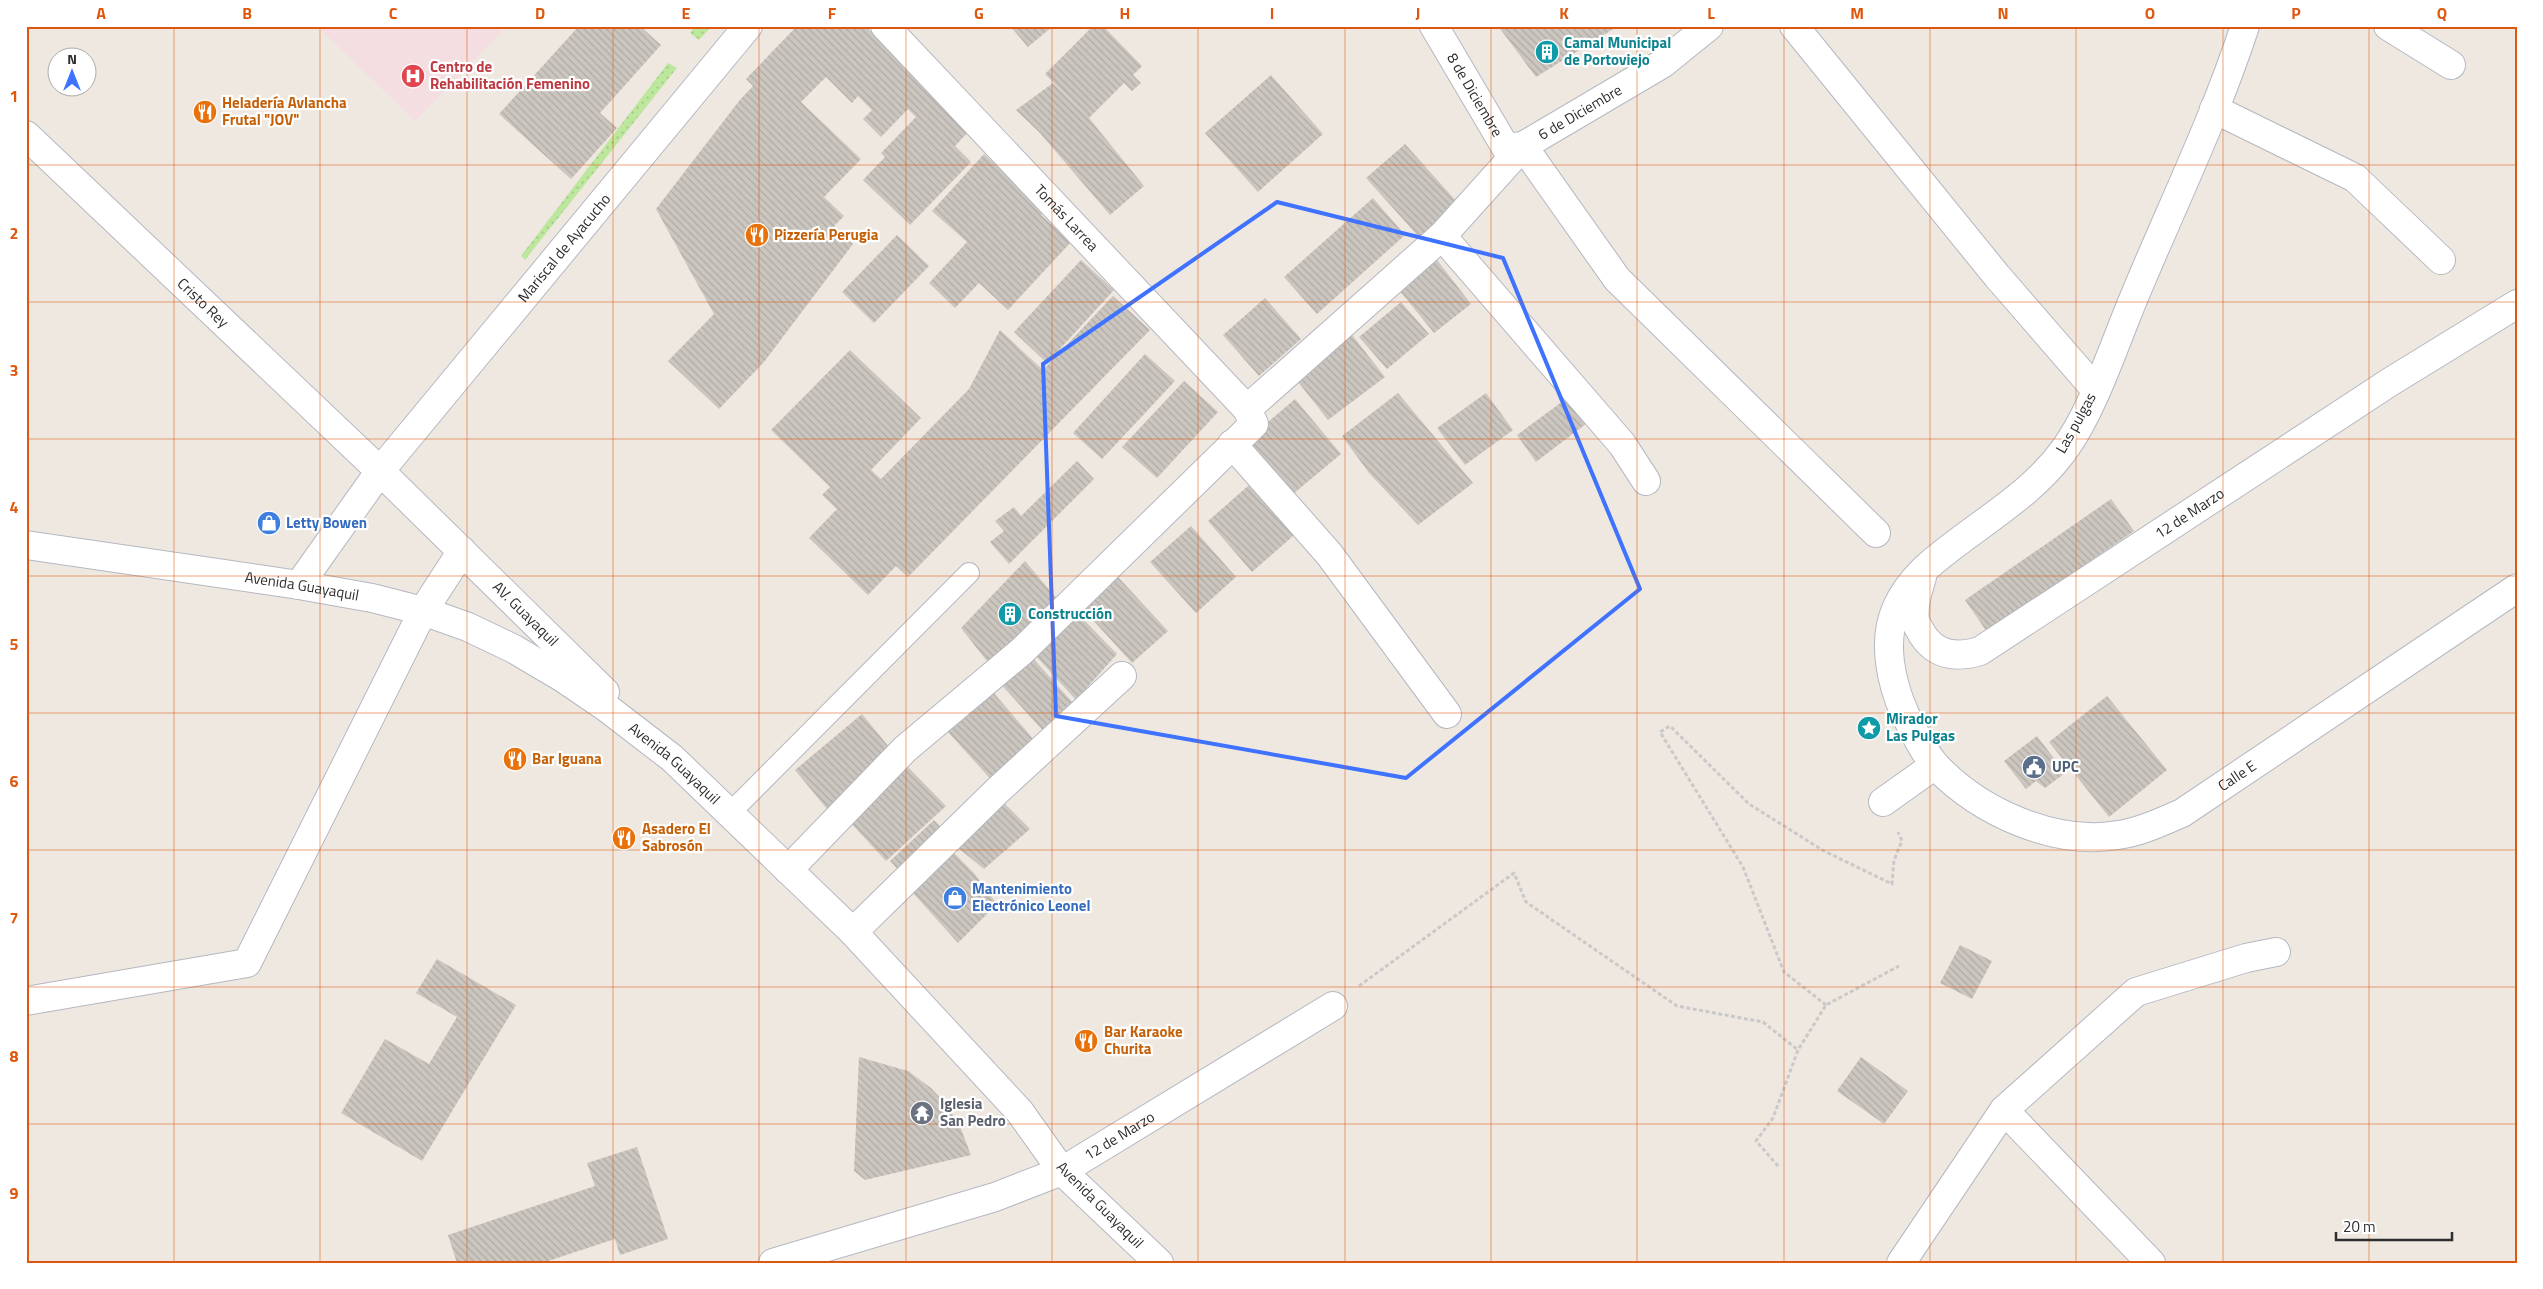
<svg xmlns="http://www.w3.org/2000/svg" width="2543" height="1289" font-family="'Titillium Web',sans-serif">
<defs>
<pattern id="grass-dots" width="8" height="8" patternUnits="userSpaceOnUse" patternTransform="scale(1.25)"><rect width="8" height="8" fill="#bce79c"/><path d="M2 2h.1M6 6h.1" fill="none" stroke="#a2c687" stroke-width="1.8" stroke-linecap="round"/></pattern>
<pattern id="building-back-hatch" width="6" height="6" patternUnits="userSpaceOnUse" patternTransform="scale(1.25)"><rect width="6" height="6" fill="#cbc6bf"/><path d="M-1 5l2 2M0 0l6 6M5-1l2 2" fill="none" stroke="#afaaa4"/></pattern>
</defs>
<rect width="100%" height="100%" fill="#efe8e1"/>
<polygon fill="#f5dee1" points="317,26 496,26 501,32 415,121"/>
<g fill="url(#grass-dots)">
<polygon points="695,26 712,26 699,40 690,33"/>
<polygon points="668,63 677,68 525,260 521,256"/>
</g>
<g fill="url(#building-back-hatch)">
<polygon points="579,26 640,26 661,45 600,113 617,128 571,179 499,114"/>
<polygon points="797,26 865,26 972,128 955,146 971,162 910,225 863,180 885,157 881,153 916,117 908,109 881,137 863,119 872,110 858,96 852,103 826,77 801,102 861,159 824,197 844,216 834,226 853,244 764,362 719,409 668,361 714,314 656,209 739,101 753,86 746,79"/>
<polygon points="1010,26 1053,26 1028,47"/>
<polygon points="1093,26 1103,26 1142,66 1133,75 1141,83 1132,91 1124,83 1089,118 1144,186 1110,215 1040,133 1016,110 1053,83 1088,117 1045,74"/>
<polygon points="1498,26 1618,26 1536,77"/>
<polygon points="1271,75 1323,134 1258,192 1205,133"/>
<polygon points="1405,144 1458,203 1419,237 1366,178"/>
<polygon points="984,154 1045,210 1041,215 1071,242 1008,310 979,283 955,308 929,283 967,242 932,211"/>
<polygon points="1373,198 1405,235 1317,314 1284,277"/>
<polygon points="897,235 929,266 874,323 842,292"/>
<polygon points="1081,260 1114,290 1047,363 1014,332"/>
<polygon points="1437,260 1471,304 1434,333 1399,290"/>
<polygon points="1113,296 1150,330 908,577 896,566 868,595 809,538 837,509 822,495 830,487 771,430 850,350 921,418 871,470 881,479 969,389 1000,330 1043,370"/>
<polygon points="1265,298 1301,339 1259,376 1223,335"/>
<polygon points="1401,302 1429,334 1387,369 1359,337"/>
<polygon points="1352,335 1385,377 1328,420 1295,378"/>
<polygon points="1145,354 1175,381 1102,459 1073,433"/>
<polygon points="1184,381 1218,412 1157,478 1122,447"/>
<polygon points="1398,393 1473,483 1418,525 1369,473 1342,436"/>
<polygon points="1486,393 1513,430 1465,465 1437,428"/>
<polygon points="1570,396 1591,420 1536,462 1517,435"/>
<polygon points="1295,399 1341,454 1293,494 1247,440"/>
<polygon points="1077,461 1094,479 1009,564 990,542 1004,531 995,521 1014,507 1021,516"/>
<polygon points="1256,479 1301,529 1252,572 1208,521"/>
<polygon points="2111,499 2134,531 1987,632 1965,600"/>
<polygon points="1191,526 1236,577 1196,613 1150,562"/>
<polygon points="1025,561 1058,600 994,670 961,628"/>
<polygon points="1118,577 1168,631 1132,663 1082,608"/>
<polygon points="1077,613 1117,654 1076,700 1035,655"/>
<polygon points="1030,655 1074,704 1045,733 999,682"/>
<polygon points="993,692 1041,748 995,784 948,732"/>
<polygon points="2107,696 2167,770 2109,817 2049,742"/>
<polygon points="862,714 894,753 827,809 795,770"/>
<polygon points="2037,736 2065,773 2045,788 2036,781 2026,789 2004,761"/>
<polygon points="906,765 946,806 886,861 847,819"/>
<polygon points="999,798 1030,829 984,869 957,847"/>
<polygon points="934,820 948,835 905,877 890,861"/>
<polygon points="953,852 974,873 997,904 958,943 913,893"/>
<polygon points="1960,945 1992,961 1972,999 1940,983"/>
<polygon points="437,959 516,1005 422,1161 341,1113 385,1039 429,1064 457,1017 416,993"/>
<polygon points="859,1057 908,1071 931,1088 948,1106 961,1129 971,1155 865,1180 854,1171"/>
<polygon points="1861,1057 1908,1091 1884,1124 1837,1091"/>
<polygon points="637,1147 668,1239 620,1255 615,1239 542,1263 457,1263 448,1235 595,1186 587,1163"/>
</g>
<g fill="none" stroke-linecap="round" stroke-linejoin="round">
<g stroke="#b4b8c1" stroke-width="22">
<polyline id="service" points="730,813 969,573"/>
</g>
<g stroke="#b4b8c1" stroke-width="30">
<g id="pedestrian">
<polyline points="2388,26 2451,65"/>
<polyline points="2214,109 2355,178 2441,260"/>
<polyline points="1442,236 1622,444 1646,481"/>
<polyline points="1232,444 1329,554 1447,714"/>
<polyline points="788,870 905,749 1022,651 1254,424 1247,409 1442,236 1523,146 1617,279 1876,533"/>
<polyline points="853,932 997,791 1122,676"/>
</g>
</g>
<g stroke="#b4b8c1" stroke-width="30">
<g id="minor">
<path id="s1" d="M885 26 1247 409"/>
<path id="s2" d="M1434 26 1506 148 1523 146 1662 64 1709 26"/>
<polyline points="1794,26 1997,276 2095,389"/>
<path id="s3" d="M2245 26C2215 118 2172 206 2135 295 2115 342 2093 411 2064 450 2038 486 2001 510 1966 536 1938 557 1910 576 1896 609 1882 642 1891 683 1905 714 1914 732 1924 753 1937 767 1980 812 2055 846 2118 835 2140 832 2161 822 2182 813L2517 588"/>
<path id="s4" d="M26 135 380 471 605 692"/>
<path id="s5" d="M26 545 299 585 372 598 423 611 468 627 514 649 563 678 607 708 672 758 853 932 1020 1112 1062 1171 1333 1006"/>
<path id="s6" d="M1922 577C1918 591 1913 605 1915 620 1916 625 1920 629 1922 634 1936 656 1957 658 1980 651L2390 382 2517 304"/>
<path id="s7" d="M299 585 380 471 748 26"/>
<polyline points="1883,802 1935,765"/>
<polyline points="26,1001 247,963 423,611 462,551"/>
<polyline points="2004,1110 2151,1263"/>
<polyline points="1901,1263 2004,1110 2136,992 2246,958 2276,952"/>
</g>
</g>
<g stroke="#b4b8c1" stroke-width="30">
<polyline id="tertiary" points="773,1263 995,1197 1062,1171 1159,1263"/>
</g>
<g stroke="#c9c9c9" stroke-width="3" stroke-dasharray="4 2.5" stroke-linecap="butt">
<polyline points="1359,986 1514,873 1526,902 1677,1006 1763,1022 1798,1050"/>
<polyline points="1826,1005 1784,972 1743,867 1660,732 1670,726 1749,804 1824,851 1892,884 1894,860 1902,841 1898,832"/>
<polyline points="1778,1166 1756,1141 1773,1118 1798,1050 1826,1005 1899,966"/>
</g>
<use href="#service" stroke="#fff" stroke-width="20"/>
<use href="#pedestrian" stroke="#fff" stroke-width="28"/>
<use href="#minor" stroke="#fff" stroke-width="28"/>
<use href="#tertiary" stroke="#fff" stroke-width="28"/>
</g>
<path fill="none" stroke="#3e72ff" stroke-width="4" stroke-linejoin="round" d="M1277 202 1503 258 1640 589 1406 778 1056 716 1043 364Z"/>
<path fill="none" stroke="#df570e" stroke-width="1" stroke-opacity="0.55" d="M174 26V1263M320 26V1263M467 26V1263M613 26V1263M759 26V1263M906 26V1263M1052 26V1263M1198 26V1263M1345 26V1263M1491 26V1263M1637 26V1263M1784 26V1263M1930 26V1263M2076 26V1263M2223 26V1263M2369 26V1263M26 165H2517M26 302H2517M26 439H2517M26 576H2517M26 713H2517M26 850H2517M26 987H2517M26 1124H2517"/>
<defs>
<g id="building-disc" transform="scale(1.25)"><circle r="9.5" fill="#0f9aa8" stroke="#fff"/><path d="M-4-6H4V6H1V3H-1V6H-4ZM-2.5-4.3h1.7v1.8h-1.7ZM.8-4.3h1.7v1.8H.8ZM-2.5-1h1.7V.8h-1.7ZM.8-1h1.7V.8H.8Z" fill="#fff"/></g>
<g id="hospital-disc" transform="scale(1.25)"><circle r="9.5" fill="#e0444e" stroke="#fff"/><path d="M-5-5h3v3.5h4V-5h3V5h-3V1.5h-4V5h-3Z" fill="#fff"/></g>
<g id="restaurant-disc" transform="scale(1.25)"><circle r="9.5" fill="#e8710a" stroke="#fff"/><path d="M-5-6h1v4h1v-4h1v4h1v-4h1v5L-1.5 .5V6h-2V.5L-5-1ZM5-6V6H3V1.5H1.5Q1.5-4 5-6Z" fill="#fff"/></g>
<g id="shop-disc" transform="scale(1.25)"><circle r="9.5" fill="#3f7fe0" stroke="#fff"/><path d="M-5-2.5h2.3a2.7 3.5 0 0 1 5.4 0H5L5.5 6h-11ZM-1.5-2.5h3a1.5 2.3 0 0 0-3 0Z" fill="#fff"/></g>
<g id="sight-disc" transform="scale(1.25)"><circle r="9.5" fill="#0f9aa8" stroke="#fff"/><path d="M0-6L1.8-2.2L6-1.7L2.9 1.2L3.7 5.4L0 3.3L-3.7 5.4L-2.9 1.2L-6-1.7L-1.8-2.2Z" fill="#fff"/></g>
<g id="civic-disc" transform="scale(1.25)"><circle r="9.5" fill="#5c6f8a" stroke="#fff"/><path d="M-.6-6.5H3V-4.5H.6V-3L4-1V1h2V6H-6V1h2V-1L-.6-3ZM-1.2 2.5V6h2.4V2.5Z" fill="#fff"/></g>
<g id="temple-disc" transform="scale(1.25)"><circle r="9.5" fill="#6b7280" stroke="#fff"/><path d="M0-6L5-2H3V0L6.5 2.5H4V6H1.5V3h-3V6H-4V2.5H-6.5L-3 0V-2H-5Z" fill="#fff"/></g>
</defs>
<g fill-rule="evenodd">
<use href="#building-disc" x="1547" y="52"/>
<use href="#hospital-disc" x="413" y="76"/>
<use href="#restaurant-disc" x="205" y="112"/>
<use href="#restaurant-disc" x="757" y="235"/>
<use href="#shop-disc" x="269" y="523"/>
<use href="#building-disc" x="1010" y="614"/>
<use href="#sight-disc" x="1869" y="728"/>
<use href="#restaurant-disc" x="515" y="759"/>
<use href="#civic-disc" x="2034" y="767"/>
<use href="#restaurant-disc" x="624" y="838"/>
<use href="#shop-disc" x="955" y="898"/>
<use href="#restaurant-disc" x="1086" y="1041"/>
<use href="#temple-disc" x="922" y="1113"/>
</g>
<g text-anchor="middle" stroke-width="4.5" stroke-linejoin="round" paint-order="stroke">
<g font-size="15" font-weight="bold" fill="#0d838f" stroke="#fff" text-anchor="start">
<text x="1564" y="48">Camal Municipal<tspan x="1564" dy="17">de Portoviejo</tspan></text>
<text x="1028" y="619">Construcción</text>
<text x="1886" y="724">Mirador<tspan x="1886" dy="17">Las Pulgas</tspan></text>
</g>
<g font-size="15" font-weight="bold" fill="#be3a42" stroke="#fff" text-anchor="start">
<text x="430" y="72">Centro de<tspan x="430" dy="17">Rehabilitación Femenino</tspan></text>
</g>
<g font-size="15" fill="#2e2e2e" stroke="#fff">
<text dy="5" stroke="none"><textPath href="#s2" startOffset="80">8 de Diciembre</textPath></text>
<text dy="5" stroke="none"><textPath href="#s2" startOffset="225">6 de Diciembre</textPath></text>
<text dy="5" stroke="none"><textPath href="#s1" startOffset="264">Tomás Larrea</textPath></text>
<text dy="5" stroke="none"><textPath href="#s7" startOffset="429">Mariscal de Ayacucho</textPath></text>
<text dy="5" stroke="none"><textPath href="#s4" startOffset="244">Cristo Rey</textPath></text>
<text transform="translate(2076 423) rotate(-61)" y="5">Las pulgas</text>
<text dy="5" stroke="none"><textPath href="#s6" startOffset="376">12 de Marzo</textPath></text>
<text dy="5" stroke="none"><textPath href="#s5" startOffset="279">Avenida Guayaquil</textPath></text>
<text dy="5" stroke="none"><textPath href="#s4" startOffset="692">AV. Guayaquil</textPath></text>
<text dy="5" stroke="none"><textPath href="#s5" startOffset="699">Avenida Guayaquil</textPath></text>
<text dy="5" stroke="none"><textPath href="#s3" startOffset="1200">Calle E</textPath></text>
<text dy="5" stroke="none"><textPath href="#s5" startOffset="1330">12 de Marzo</textPath></text>
<text transform="translate(1100 1205) rotate(45)" y="5">Avenida Guayaquil</text>
</g>
<g font-size="15" font-weight="bold" fill="#c56008" stroke="#fff" text-anchor="start">
<text x="222" y="108">Heladería Avlancha<tspan x="222" dy="17">Frutal "JOV"</tspan></text>
<text x="774" y="240">Pizzería Perugia</text>
<text x="532" y="764">Bar Iguana</text>
<text x="642" y="834">Asadero El<tspan x="642" dy="17">Sabrosón</tspan></text>
<text x="1104" y="1037">Bar Karaoke<tspan x="1104" dy="17">Churita</tspan></text>
</g>
<g font-size="15" font-weight="bold" fill="#366cbe" stroke="#fff" text-anchor="start">
<text x="286" y="528">Letty Bowen</text>
<text x="972" y="894">Mantenimiento<tspan x="972" dy="17">Electrónico Leonel</tspan></text>
</g>
<g font-size="15" font-weight="bold" fill="#4e5e75" stroke="#fff" text-anchor="start">
<text x="2052" y="772">UPC</text>
</g>
<g font-size="15" font-weight="bold" fill="#5b616d" stroke="#fff" text-anchor="start">
<text x="940" y="1109">Iglesia<tspan x="940" dy="17">San Pedro</tspan></text>
</g>
</g>
<rect width="2543" height="1289" fill="none" stroke="#ffffff" stroke-width="55"/>
<g transform="translate(72 72)"><circle r="24" fill="#ffffff" stroke="#ababab"/>
<path d="M0-4L9 19L0 12L-9 19Z" fill="#3e72ff"/>
<text y="-8" font-size="14" font-weight="bold" text-anchor="middle" fill="#2e2e2e">N</text>
</g>
<path d="M2336 1232v8h116v-8" fill="none" stroke="#2e2e2e" stroke-width="2.5"/>
<text x="2343" y="1232" font-size="15" fill="#2e2e2e" stroke="#ffffff" stroke-width="4" paint-order="stroke">20 m</text>
<rect x="28" y="28" width="2488" height="1234" fill="none" stroke="#df570e" stroke-width="2"/>
<g font-size="16" text-anchor="middle" font-weight="bold" fill="#df570e">
<text x="101" y="19">A</text>
<text x="247" y="19">B</text>
<text x="393" y="19">C</text>
<text x="540" y="19">D</text>
<text x="686" y="19">E</text>
<text x="832" y="19">F</text>
<text x="979" y="19">G</text>
<text x="1125" y="19">H</text>
<text x="1272" y="19">I</text>
<text x="1418" y="19">J</text>
<text x="1564" y="19">K</text>
<text x="1711" y="19">L</text>
<text x="1857" y="19">M</text>
<text x="2003" y="19">N</text>
<text x="2150" y="19">O</text>
<text x="2296" y="19">P</text>
<text x="2442" y="19">Q</text>
<text x="14" y="102">1</text>
<text x="14" y="239">2</text>
<text x="14" y="376">3</text>
<text x="14" y="513">4</text>
<text x="14" y="650">5</text>
<text x="14" y="787">6</text>
<text x="14" y="924">7</text>
<text x="14" y="1062">8</text>
<text x="14" y="1199">9</text>
</g>
</svg>
